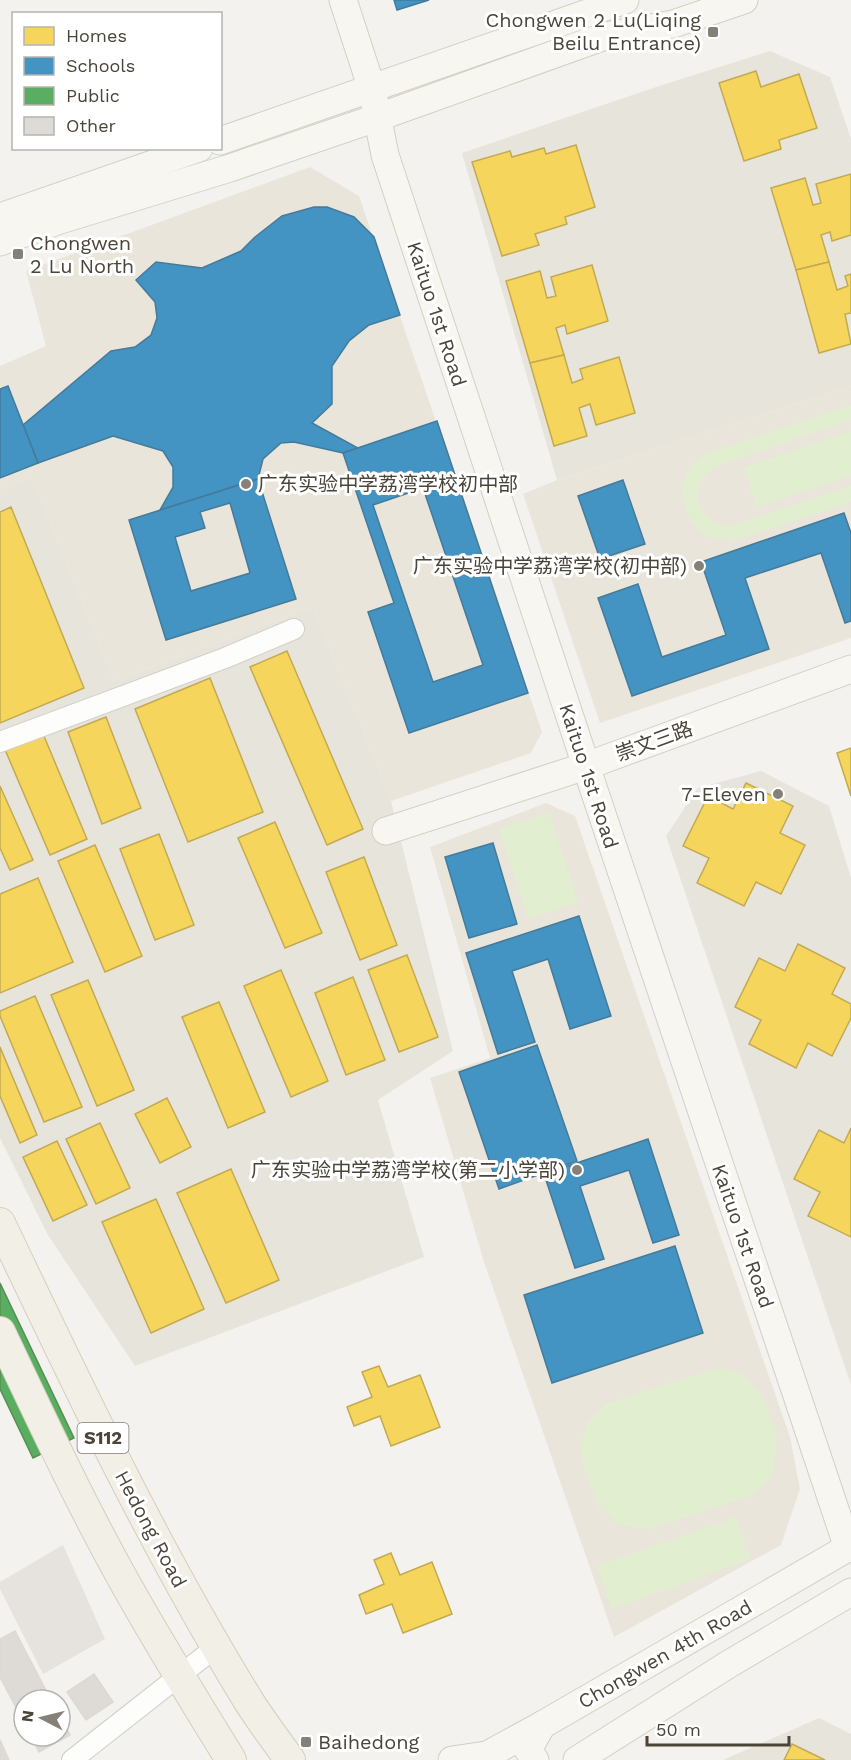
<svg xmlns="http://www.w3.org/2000/svg" width="851" height="1760" font-family="'Work Sans','Noto Sans SC',sans-serif">
<rect width="100%" height="100%" fill="#f4f2ee"/>
<g fill="#e7e4dc">
<polygon points="770,51 830,77 851,139 851,386 557,480 462,153 662,85"/>
<polygon points="32,478 114,681 313,607 391,801 453,1051 378,1100 424,1257 135,1366 48,1235 0,1138 0,490"/>
<polygon points="761,771 829,806 851,878 851,1385 666,836 698,788"/>
<polygon points="819,1718 851,1734 851,1760 723,1760"/>
</g>
<g fill="#eae5da">
<polygon points="310,167 359,196 542,732 531,753 391,801 313,607 114,681 32,478 0,490 0,366 46,346 26,271"/>
<polygon points="851,386 851,638 600,723 523,494 557,480"/>
<polygon points="546,803 575,816 790,1437 800,1489 781,1545 614,1637 484,1262 430,1078 490,1058 430,847"/>
</g>
<g fill="#e1eecf">
<path d="M851 405V420L717 466C685 484 694 523 731 526L851 486V502L735 540C726 540 715 540 707 536 682 522 674 484 694 462 697 459 702 456 705 454Z"/>
<polygon points="851,431 851,476 757,507 744,467"/>
<polygon points="549,813 578,902 528,919 499,829"/>
<polygon points="714,1369 728,1369 745,1376 763,1398 777,1437 774,1469 764,1485 748,1497 651,1529 629,1527 614,1521 598,1507 583,1464 580,1446 589,1420 608,1403"/>
<polygon points="736,1517 751,1559 611,1609 597,1566"/>
</g>
<polygon fill="#e6e3df" points="63,1545 105,1639 43,1674 0,1589 0,1582"/>
<g fill="#f6d55c" stroke="#c3aa52" stroke-width="1.5">
<polygon points="756,71 761,87 799,74 817,128 779,140 781,149 744,161 719,83"/>
<polygon points="576,145 595,207 565,217 567,224 535,234 539,245 502,256 472,162 510,151 512,157 544,148 546,154"/>
<polygon points="851,174 851,235 832,241 830,232 821,235 829,262 796,270 771,188 805,178 813,205 821,203 816,184"/>
<polygon points="829,262 837,290 848,286 845,276 851,274 851,313 845,314 851,344 819,353 796,270"/>
<polygon points="592,265 608,321 567,334 565,325 556,328 564,355 530,363 506,281 540,271 547,298 556,296 551,277"/>
<polygon points="564,355 572,383 583,379 580,369 619,357 635,413 596,425 590,404 579,408 587,436 554,446 530,363"/>
<polygon points="11,507 84,688 0,723 0,512"/>
<polygon points="287,651 363,829 327,845 250,667"/>
<polygon points="210,678 263,812 188,842 135,709"/>
<polygon points="106,717 141,808 102,824 68,732"/>
<polygon points="41,729 87,839 50,855 3,745"/>
<polygon points="851,748 851,796 837,753"/>
<polygon points="746,783 793,806 780,833 805,845 781,894 756,882 744,906 697,883 709,858 683,846 708,796 733,809"/>
<polygon points="0,786 33,860 10,870 0,848"/>
<polygon points="275,822 322,933 285,948 238,838"/>
<polygon points="159,834 194,925 155,940 120,849"/>
<polygon points="95,845 142,956 105,972 58,861"/>
<polygon points="364,857 397,945 360,960 326,872"/>
<polygon points="38,878 73,962 0,993 0,894"/>
<polygon points="798,944 845,968 832,994 851,1004 851,1018 832,1056 808,1043 796,1068 749,1044 761,1020 735,1007 759,958 785,971"/>
<polygon points="407,955 438,1037 399,1052 368,970"/>
<polygon points="281,970 328,1081 291,1097 244,986"/>
<polygon points="353,977 385,1060 346,1075 315,993"/>
<polygon points="88,980 134,1090 97,1106 51,995"/>
<polygon points="35,996 82,1107 44,1122 0,1016 0,1011"/>
<polygon points="219,1002 265,1112 228,1128 182,1017"/>
<polygon points="0,1047 37,1135 20,1143 0,1096"/>
<polygon points="167,1098 191,1147 160,1163 135,1114"/>
<polygon points="100,1123 130,1188 96,1204 66,1139"/>
<polygon points="851,1128 851,1237 808,1216 820,1192 794,1179 819,1130 844,1143"/>
<polygon points="57,1141 87,1205 53,1221 23,1157"/>
<polygon points="231,1169 279,1280 226,1303 177,1193"/>
<polygon points="156,1199 204,1309 151,1333 102,1222"/>
<polygon points="379,1366 388,1387 420,1375 440,1427 391,1446 380,1416 354,1426 347,1407 372,1397 362,1372"/>
<polygon points="391,1553 400,1575 432,1562 452,1614 403,1633 392,1604 366,1614 359,1595 384,1584 374,1560"/>
<polygon points="792,1744 825,1760 784,1760"/>
</g>
<g fill="#4393c3" stroke="#457b9a" stroke-width="1.5" fill-rule="evenodd">
<polygon points="394,0 429,0 397,10"/>
<polygon points="314,207 327,207 354,217 374,237 400,315 369,325 349,341 332,366 332,404 312,423 358,448 343,453 294,442 281,443 263,459 258,479 160,510 173,487 173,467 163,451 113,436 38,463 23,425 111,351 135,347 151,335 157,318 155,302 136,280 156,262 202,268 241,251 255,237 282,216"/>
<polygon points="8,386 38,463 0,478 0,389"/>
<path d="M437 421 528 693 409 733 368 612 394 603 343 453ZM423 488 483 665 433 682 373 505Z"/>
<path d="M258 479 296 599 166 640 129 520ZM230 503 250 573 191 591 175 537 205 528 200 512Z"/>
<polygon points="623,480 645,544 600,559 578,496"/>
<polygon points="844,513 851,533 851,621 845,623 821,553 745,578 769,649 632,696 598,598 638,584 662,657 726,635 701,562"/>
<polygon points="493,843 517,924 469,938 445,857"/>
<polygon points="579,916 611,1016 570,1029 548,959 512,971 535,1042 498,1054 466,953"/>
<polygon points="537,1045 577,1161 499,1189 459,1072"/>
<polygon points="648,1139 679,1235 653,1243 629,1170 580,1186 604,1259 575,1268 544,1174"/>
<polygon points="675,1246 703,1333 552,1383 524,1295"/>
</g>
<polygon fill="#5aae61" stroke="#568e55" stroke-width="1.5" points="0,1283 74,1438 33,1458 0,1389"/>
<g fill="#dedbd6" stroke="#dcd9d4" stroke-width="1.5">
<polygon points="15,1631 51,1700 24,1700 24,1723 0,1677 0,1639"/>
<polygon points="94,1674 113,1702 86,1720 67,1692"/>
<polygon points="60,1716 70,1735 39,1752 31,1736 60,1736"/>
<polygon points="0,1740 9,1760 0,1760"/>
</g>
<g fill="none" stroke-linecap="round" stroke-linejoin="round">
<g stroke="#d2d0cb" stroke-width="22">
<g id="street">
<polyline points="0,742 225,658 294,629"/>
<polyline points="72,1760 216,1647"/>
</g>
</g>
<g stroke="#d3cfc5" stroke-width="29">
<g id="secondary">
<polyline points="343,0 372,89 385,155 594,790 848,1548"/>
<polyline points="220,141 625,0"/>
<polyline points="0,217 199,148"/>
<polyline points="0,242 57,221 230,168 379,117 605,36 673,24 744,0"/>
<polyline points="386,831 586,766 851,669"/>
<polyline points="452,1760 486,1755"/>
<polyline points="478,1760 542,1725 851,1546"/>
<polyline points="535,1760 528,1750 542,1725"/>
<polyline points="577,1760 729,1664 851,1592"/>
</g>
</g>
<g stroke="#d6cebb" stroke-width="32">
<g id="primary">
<path d="M0 1223C77 1385 154 1547 248 1700 261 1721 276 1740 290 1760"/>
<path d="M0 1332C38 1412 76 1494 119 1572 154 1636 193 1698 231 1760"/>
</g>
</g>
<use href="#street" stroke="#fdfdfc" stroke-width="20"/>
<use href="#secondary" stroke="#f7f6f1" stroke-width="27"/>
<use href="#primary" stroke="#f2efe6" stroke-width="30"/>
</g>
<g fill="#868178" stroke="#fff" stroke-width="2">
<rect x="707" y="26" width="12" height="12" rx="3"/>
<rect x="12" y="248" width="12" height="12" rx="3"/>
<circle cx="246" cy="484" r="6"/>
<circle cx="699" cy="566" r="6"/>
<circle cx="778" cy="794" r="6"/>
<circle cx="577" cy="1170" r="6"/>
<rect x="300" y="1736" width="12" height="12" rx="3"/>
</g>
<g text-anchor="middle" stroke-width="6" stroke-linejoin="round" paint-order="stroke">
<rect fill="#fff" stroke="#817c74" stroke-width="1.5" x="77.5" y="1423" width="51" height="30" rx="4.5"/>
<g font-size="18" font-weight="bold" fill="#4b4439">
<text x="103" y="1444">S112</text>
</g>
<g font-size="20" fill="#4b4439" stroke="#fff" text-anchor="end">
<text x="701" y="27">Chongwen 2 Lu(Liqing<tspan x="701" dy="23">Beilu Entrance)</tspan></text>
<text x="30" y="250" text-anchor="start">Chongwen<tspan x="30" dy="23">2 Lu North</tspan></text>
<text x="258" y="491" text-anchor="start">广东实验中学荔湾学校初中部</text>
<text x="687" y="573">广东实验中学荔湾学校(初中部)</text>
<text x="766" y="801">7-Eleven</text>
<text x="565" y="1177">广东实验中学荔湾学校(第二小学部)</text>
<text x="318" y="1749" text-anchor="start">Baihedong</text>
</g>
<g font-size="20" fill="#4b4439" stroke="#fff">
<text transform="translate(437 314) rotate(72)" y="7">Kaituo 1st Road</text>
<text transform="translate(654 741) rotate(-20)" y="7">崇文三路</text>
<text transform="translate(589 776) rotate(72)" y="7">Kaituo 1st Road</text>
<text transform="translate(743 1236) rotate(71)" y="7">Kaituo 1st Road</text>
<text transform="translate(151 1529) rotate(62)" y="7">Hedong Road</text>
<text transform="translate(665 1654) rotate(-30)" y="7">Chongwen 4th Road</text>
</g>
</g>
<rect x="12" y="12" width="210" height="138" fill="#ffffff" stroke="#b7b4b0" stroke-width="1.5"/>
<rect x="24" y="27" width="30" height="18" fill="#f6d55c" stroke="#b7b4b0" stroke-width="1.5"/>
<text x="66" y="42" font-size="18" fill="#4b4439">Homes</text>
<rect x="24" y="57" width="30" height="18" fill="#4393c3" stroke="#b7b4b0" stroke-width="1.5"/>
<text x="66" y="72" font-size="18" fill="#4b4439">Schools</text>
<rect x="24" y="87" width="30" height="18" fill="#5aae61" stroke="#b7b4b0" stroke-width="1.5"/>
<text x="66" y="102" font-size="18" fill="#4b4439">Public</text>
<rect x="24" y="117" width="30" height="18" fill="#dedbd6" stroke="#b7b4b0" stroke-width="1.5"/>
<text x="66" y="132" font-size="18" fill="#4b4439">Other</text>
<g transform="translate(42 1718) rotate(277)"><circle r="28" fill="#ffffff" stroke="#b7b4b0" stroke-width="1.5"/>
<path d="M0-4.5L10 22L0 15L-10 22Z" fill="#868178"/>
<text y="-9" font-size="16" font-weight="bold" text-anchor="middle" fill="#4b4439">N</text>
</g>
<path d="M647 1736v9h142v-9" fill="none" stroke="#4b4439" stroke-width="3"/>
<text x="656" y="1736" font-size="18" fill="#4b4439" stroke="#ffffff" stroke-width="4.5" paint-order="stroke">50 m</text>
</svg>
